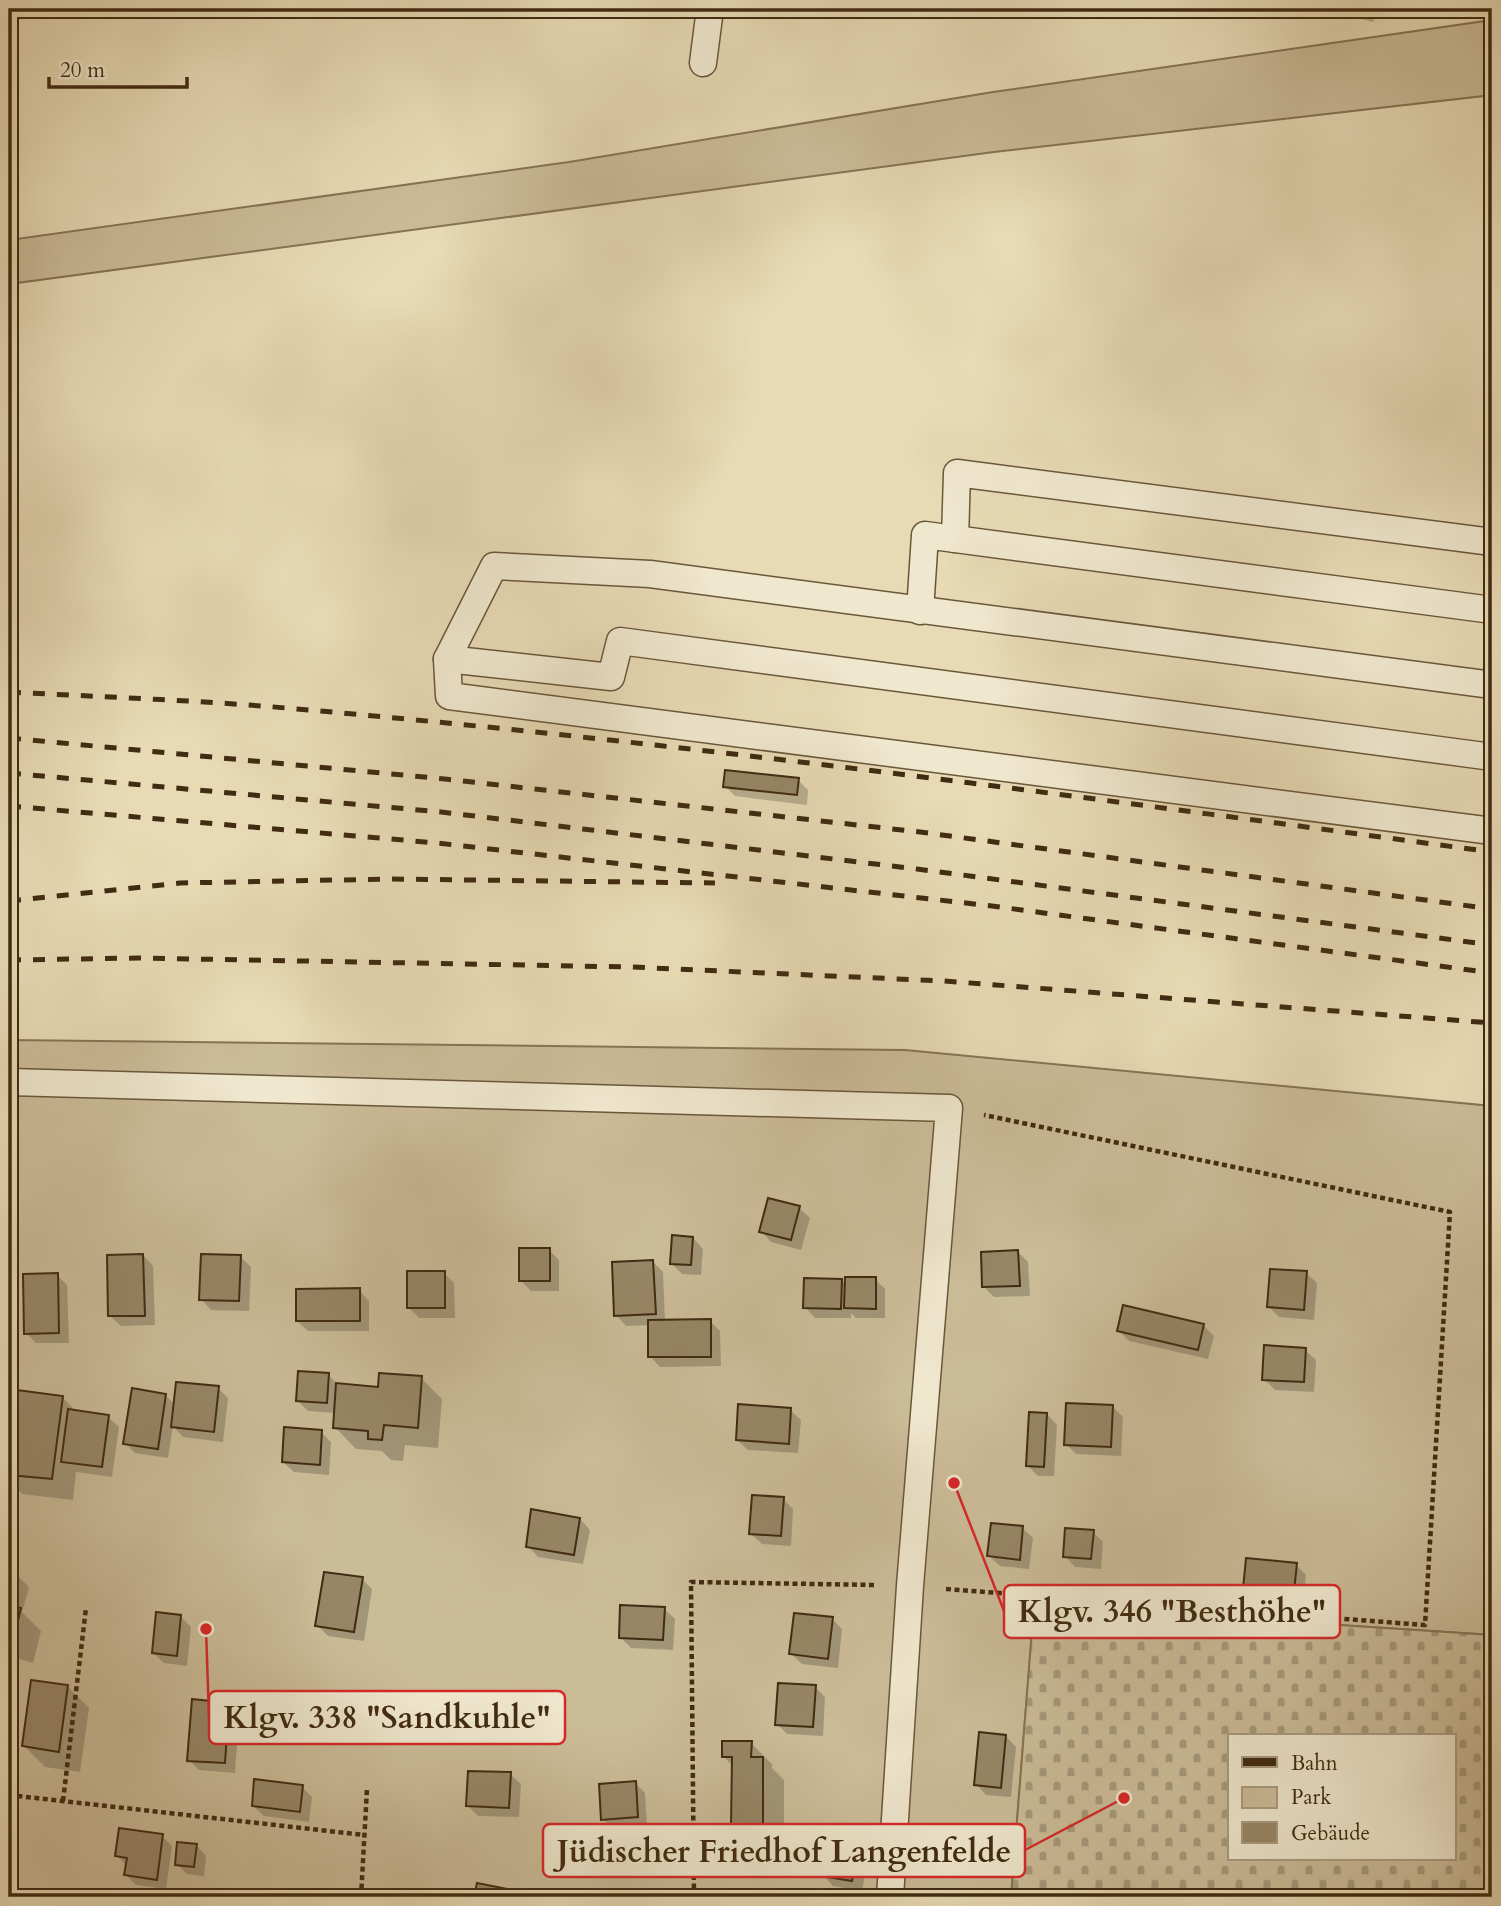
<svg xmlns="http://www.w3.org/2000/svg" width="1501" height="1906" font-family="Cardo,serif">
<defs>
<pattern id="cemetery-stones" width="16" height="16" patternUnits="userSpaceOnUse" patternTransform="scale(1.75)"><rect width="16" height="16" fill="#cbbc98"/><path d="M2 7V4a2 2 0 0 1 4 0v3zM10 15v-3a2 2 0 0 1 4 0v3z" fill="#a6997b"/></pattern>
</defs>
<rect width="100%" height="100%" fill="#e7dab4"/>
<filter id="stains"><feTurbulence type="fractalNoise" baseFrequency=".00286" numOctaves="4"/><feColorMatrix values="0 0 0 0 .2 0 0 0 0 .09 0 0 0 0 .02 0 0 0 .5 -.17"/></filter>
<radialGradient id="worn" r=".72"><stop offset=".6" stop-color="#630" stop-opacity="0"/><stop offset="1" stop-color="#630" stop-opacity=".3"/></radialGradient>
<g fill="#cbbc98" stroke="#867455" stroke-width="2">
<polygon points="1492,20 1492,95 994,152 9,284 9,240 569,162 993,92"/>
<polygon points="9,1040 905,1050 1492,1106 1492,1635 1034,1605 1011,1897 9,1897"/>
</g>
<path fill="url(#cemetery-stones)" stroke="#867455" stroke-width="2" fill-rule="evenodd" d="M1034 1605 1492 1635V1897H1011ZM1230 1736H1454V1859H1230Z"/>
<g fill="#0003">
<polygon points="507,9 599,9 598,18"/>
<polygon points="1326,9 1377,9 1373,22"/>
<polygon points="798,780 808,790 807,805 735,796 725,786"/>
<polygon points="799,1208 810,1218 801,1250 771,1242 761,1231"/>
<polygon points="693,1238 703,1249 701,1275 682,1274 672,1264"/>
<polygon points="549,1250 559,1260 559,1291 531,1291 521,1281"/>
<polygon points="1018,1252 1028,1262 1030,1296 994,1297 984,1287"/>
<polygon points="143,1255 153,1266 155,1325 121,1326 110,1316"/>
<polygon points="240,1257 251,1267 249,1311 211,1310 201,1299"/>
<polygon points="653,1262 663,1272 665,1321 710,1321 720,1331 721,1366 660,1367 650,1356 650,1325 626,1326 616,1315"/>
<polygon points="444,1273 454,1283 455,1318 419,1318 409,1308"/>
<polygon points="1306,1273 1317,1283 1314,1320 1279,1317 1269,1307"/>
<polygon points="57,1275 67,1285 69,1343 36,1343 26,1333"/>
<polygon points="875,1279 885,1289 885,1318 856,1318 851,1313 851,1318 815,1318 805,1307 841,1280 846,1285"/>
<polygon points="359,1290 369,1301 369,1331 308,1331 297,1321"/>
<polygon points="1203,1325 1214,1336 1208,1359 1129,1341 1119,1331"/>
<polygon points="1305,1350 1316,1360 1314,1392 1275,1390 1264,1379"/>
<polygon points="328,1375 339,1385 379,1389 421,1378 442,1399 438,1448 405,1445 403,1461 391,1460 382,1451 356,1449 335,1427 336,1413 308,1411 297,1400"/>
<polygon points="218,1388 228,1398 223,1442 183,1437 173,1426 168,1458 135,1453 125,1443 165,1395 175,1405"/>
<polygon points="10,1391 62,1397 77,1412 108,1417 119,1427 112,1477 76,1472 73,1500 22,1494 9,1481"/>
<polygon points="1113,1407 1123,1417 1121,1456 1076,1454 1066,1444"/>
<polygon points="790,1410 801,1420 798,1453 748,1450 737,1440"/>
<polygon points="1047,1414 1057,1425 1054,1476 1038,1476 1027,1465"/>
<polygon points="321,1432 331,1442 329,1475 294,1472 283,1462"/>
<polygon points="783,1499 793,1509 791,1546 762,1544 751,1534"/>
<polygon points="580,1519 590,1530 583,1564 538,1557 528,1546"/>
<polygon points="1022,1528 1033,1538 1029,1569 1000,1566 989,1556"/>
<polygon points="1093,1532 1103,1542 1101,1569 1075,1567 1065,1556"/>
<polygon points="1296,1565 1306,1575 1303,1602 1256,1598 1245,1588"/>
<polygon points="9,1567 29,1587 22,1612 41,1631 33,1663 9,1656"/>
<polygon points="362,1579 372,1589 364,1641 328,1636 317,1625"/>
<polygon points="664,1609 675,1619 673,1650 631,1648 620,1637"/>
<polygon points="180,1616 191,1627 187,1666 164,1663 153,1653"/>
<polygon points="832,1619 842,1629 838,1668 802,1664 791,1654"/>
<polygon points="68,1687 89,1708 80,1772 45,1767 24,1746"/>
<polygon points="815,1687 825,1697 823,1736 787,1734 777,1724"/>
<polygon points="229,1704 239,1715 235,1773 199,1770 189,1760"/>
<polygon points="1006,1736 1016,1747 1011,1797 986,1795 976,1784"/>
<polygon points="751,1743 772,1764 772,1768 784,1780 784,1844 754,1844 733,1823 733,1766 723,1756"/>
<polygon points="510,1774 521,1784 519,1817 478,1816 467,1805"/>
<polygon points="635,1783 645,1793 647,1827 613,1829 603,1819"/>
<polygon points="302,1787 312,1797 309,1822 264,1816 253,1806"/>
<polygon points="162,1836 172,1846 166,1889 136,1885 126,1875 127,1866 117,1856"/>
<polygon points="196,1845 206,1856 204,1876 187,1874 177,1864"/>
<polygon points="858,1847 868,1857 862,1891 833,1886 823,1875"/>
</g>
<g fill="#978666" stroke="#412b12" stroke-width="2">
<polygon points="725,770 799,778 797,795 723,787"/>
<polygon points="768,1198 800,1206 791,1240 759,1232"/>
<polygon points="672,1235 693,1237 691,1265 670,1264"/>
<rect x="519" y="1248" width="31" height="33"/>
<polygon points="1018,1250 1020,1286 982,1287 981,1252"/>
<polygon points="143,1254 145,1316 108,1316 107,1255"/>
<polygon points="201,1254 241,1255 239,1301 199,1300"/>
<polygon points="653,1260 656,1314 614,1316 612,1262"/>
<polygon points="1270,1269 1307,1271 1304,1310 1267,1307"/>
<rect x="407" y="1271" width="38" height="37"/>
<polygon points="58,1273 59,1333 24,1334 23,1274"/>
<polygon points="845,1277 876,1277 876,1309 844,1308"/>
<polygon points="804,1278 842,1279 841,1309 803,1308"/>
<polygon points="360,1288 360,1321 296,1321 296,1289"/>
<polygon points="1123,1305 1204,1324 1198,1350 1117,1331"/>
<polygon points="711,1319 711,1357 648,1357 648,1320"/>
<polygon points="1264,1345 1306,1348 1304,1382 1262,1380"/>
<polygon points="298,1371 329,1373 327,1403 296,1401"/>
<polygon points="379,1373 422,1376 418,1428 384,1425 382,1440 368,1439 368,1431 333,1428 336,1383 378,1387"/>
<polygon points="176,1382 219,1386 214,1432 171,1427"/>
<polygon points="132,1388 166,1394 158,1449 123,1444"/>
<polygon points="9,1389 63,1396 52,1479 9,1475"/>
<polygon points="1066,1403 1113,1405 1111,1447 1064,1445"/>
<polygon points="738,1404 791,1408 789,1444 736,1440"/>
<polygon points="68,1409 109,1415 102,1467 61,1462"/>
<polygon points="1029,1412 1047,1413 1044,1467 1026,1466"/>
<polygon points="284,1427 322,1430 320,1465 282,1462"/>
<polygon points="752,1495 784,1497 781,1536 749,1534"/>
<polygon points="531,1509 580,1518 574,1555 526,1547"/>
<polygon points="991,1523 1023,1526 1020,1560 987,1556"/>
<polygon points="1065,1528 1094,1530 1091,1559 1063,1557"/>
<polygon points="1246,1558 1297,1563 1294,1592 1243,1589"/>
<polygon points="324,1572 363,1577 354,1632 315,1626"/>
<polygon points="9,1605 21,1608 13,1642 9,1641"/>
<polygon points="620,1605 665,1607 663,1640 619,1638"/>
<polygon points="156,1612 181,1615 177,1656 152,1653"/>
<polygon points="794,1613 833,1617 828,1659 789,1654"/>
<polygon points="31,1680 68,1685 59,1752 22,1746"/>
<polygon points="778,1683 816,1685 813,1727 775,1725"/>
<polygon points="192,1699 229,1703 225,1763 187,1761"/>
<polygon points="979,1732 1006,1735 1001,1788 974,1785"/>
<polygon points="722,1741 752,1741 751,1757 763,1757 763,1824 731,1824 732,1757 722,1757"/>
<polygon points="468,1771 511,1772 509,1808 466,1806"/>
<polygon points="254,1779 303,1785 300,1812 252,1806"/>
<polygon points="636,1781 638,1817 601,1820 599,1784"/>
<polygon points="119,1828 163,1834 157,1880 124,1875 127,1858 115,1856"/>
<polygon points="828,1840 859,1845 852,1881 821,1876"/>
<polygon points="177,1842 197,1844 194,1867 175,1865"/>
<polygon points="477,1883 537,1895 537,1897 474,1897"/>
</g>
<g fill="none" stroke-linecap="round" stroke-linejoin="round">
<g stroke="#6a573a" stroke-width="29">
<g id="lane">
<polyline points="703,63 710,9"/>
<polyline points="955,539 957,473 1492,542"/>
<polyline points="920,611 925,535 1492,610"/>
<polyline points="447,659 494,566 650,574 1492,685"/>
<polyline points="1492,757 620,641 611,677 447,659 449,696 1492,831"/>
<polyline points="9,1082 949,1108 910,1586 890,1897"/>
</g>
</g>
<g stroke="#412b12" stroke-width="4.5" stroke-dasharray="5 3.5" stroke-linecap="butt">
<polyline points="946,1589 1425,1625 1450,1212 984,1115"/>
<polyline points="9,1795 364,1835"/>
<polyline points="63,1801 86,1608"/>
<polyline points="361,1897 367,1789"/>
<polyline points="694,1897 691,1582 875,1585"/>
</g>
<use href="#lane" stroke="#efe7ce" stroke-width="26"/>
<g stroke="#412b12" stroke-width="5" stroke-dasharray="12 12" stroke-linecap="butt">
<path d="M9 692C101 697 194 700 286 708 689 743 1091 798 1492 852"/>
<polyline points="9,738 445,779 920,832 1492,909"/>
<polyline points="9,773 441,812 917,869 1492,945"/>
<polyline points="9,806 437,843 992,906 1492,973"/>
<polyline points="9,901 180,883 390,879 715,883"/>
<polyline points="9,960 138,958 631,967 944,981 1492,1023"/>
</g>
</g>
<path fill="none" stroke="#d62828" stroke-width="2.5" d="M954 1483L1004 1611M206 1629L209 1717M1124 1798L1025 1850"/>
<g fill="#d62828" stroke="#efe7ce" stroke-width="2.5">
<circle cx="954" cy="1483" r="7"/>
<circle cx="206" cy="1629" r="7"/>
<circle cx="1124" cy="1798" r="7"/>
</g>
<g fill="#efe7ce" stroke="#d62828" stroke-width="2.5">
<rect x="1004" y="1585" width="336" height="53" rx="7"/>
<rect x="209" y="1691" width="356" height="53" rx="7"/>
<rect x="543" y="1824" width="482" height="53" rx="7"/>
</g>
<g font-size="32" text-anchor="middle" font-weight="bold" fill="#412b12">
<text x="1172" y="1622">Klgv. 346 "Besthöhe"</text>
<text x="387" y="1728">Klgv. 338 "Sandkuhle"</text>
<text x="784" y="1862">Jüdischer Friedhof Langenfelde</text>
</g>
<rect width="1501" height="1906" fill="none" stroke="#e7dab4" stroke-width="35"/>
<rect x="10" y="10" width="1480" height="1885" fill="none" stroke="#412b12" stroke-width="3.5"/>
<rect x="18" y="18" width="1466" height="1871" fill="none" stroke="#412b12" stroke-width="2"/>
<rect x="1228" y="1734" width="228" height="126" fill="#efe7ce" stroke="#a99c83" stroke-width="2"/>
<rect x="1242" y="1757" width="35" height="10" fill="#412b12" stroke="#a99c83" stroke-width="2"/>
<text x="1291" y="1770" font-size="21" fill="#412b12">Bahn</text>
<rect x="1242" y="1787" width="35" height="21" fill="#cbbc98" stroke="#a99c83" stroke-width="2"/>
<text x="1291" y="1804" font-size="21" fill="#412b12">Park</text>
<rect x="1242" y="1822" width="35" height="21" fill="#978666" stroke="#a99c83" stroke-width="2"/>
<text x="1291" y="1840" font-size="21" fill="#412b12">Gebäude</text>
<path d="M49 77v10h138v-10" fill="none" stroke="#412b12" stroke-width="3.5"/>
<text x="60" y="77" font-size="21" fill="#412b12" stroke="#efe7ce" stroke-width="5" paint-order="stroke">20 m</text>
<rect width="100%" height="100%" filter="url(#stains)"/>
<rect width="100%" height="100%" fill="url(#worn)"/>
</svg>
